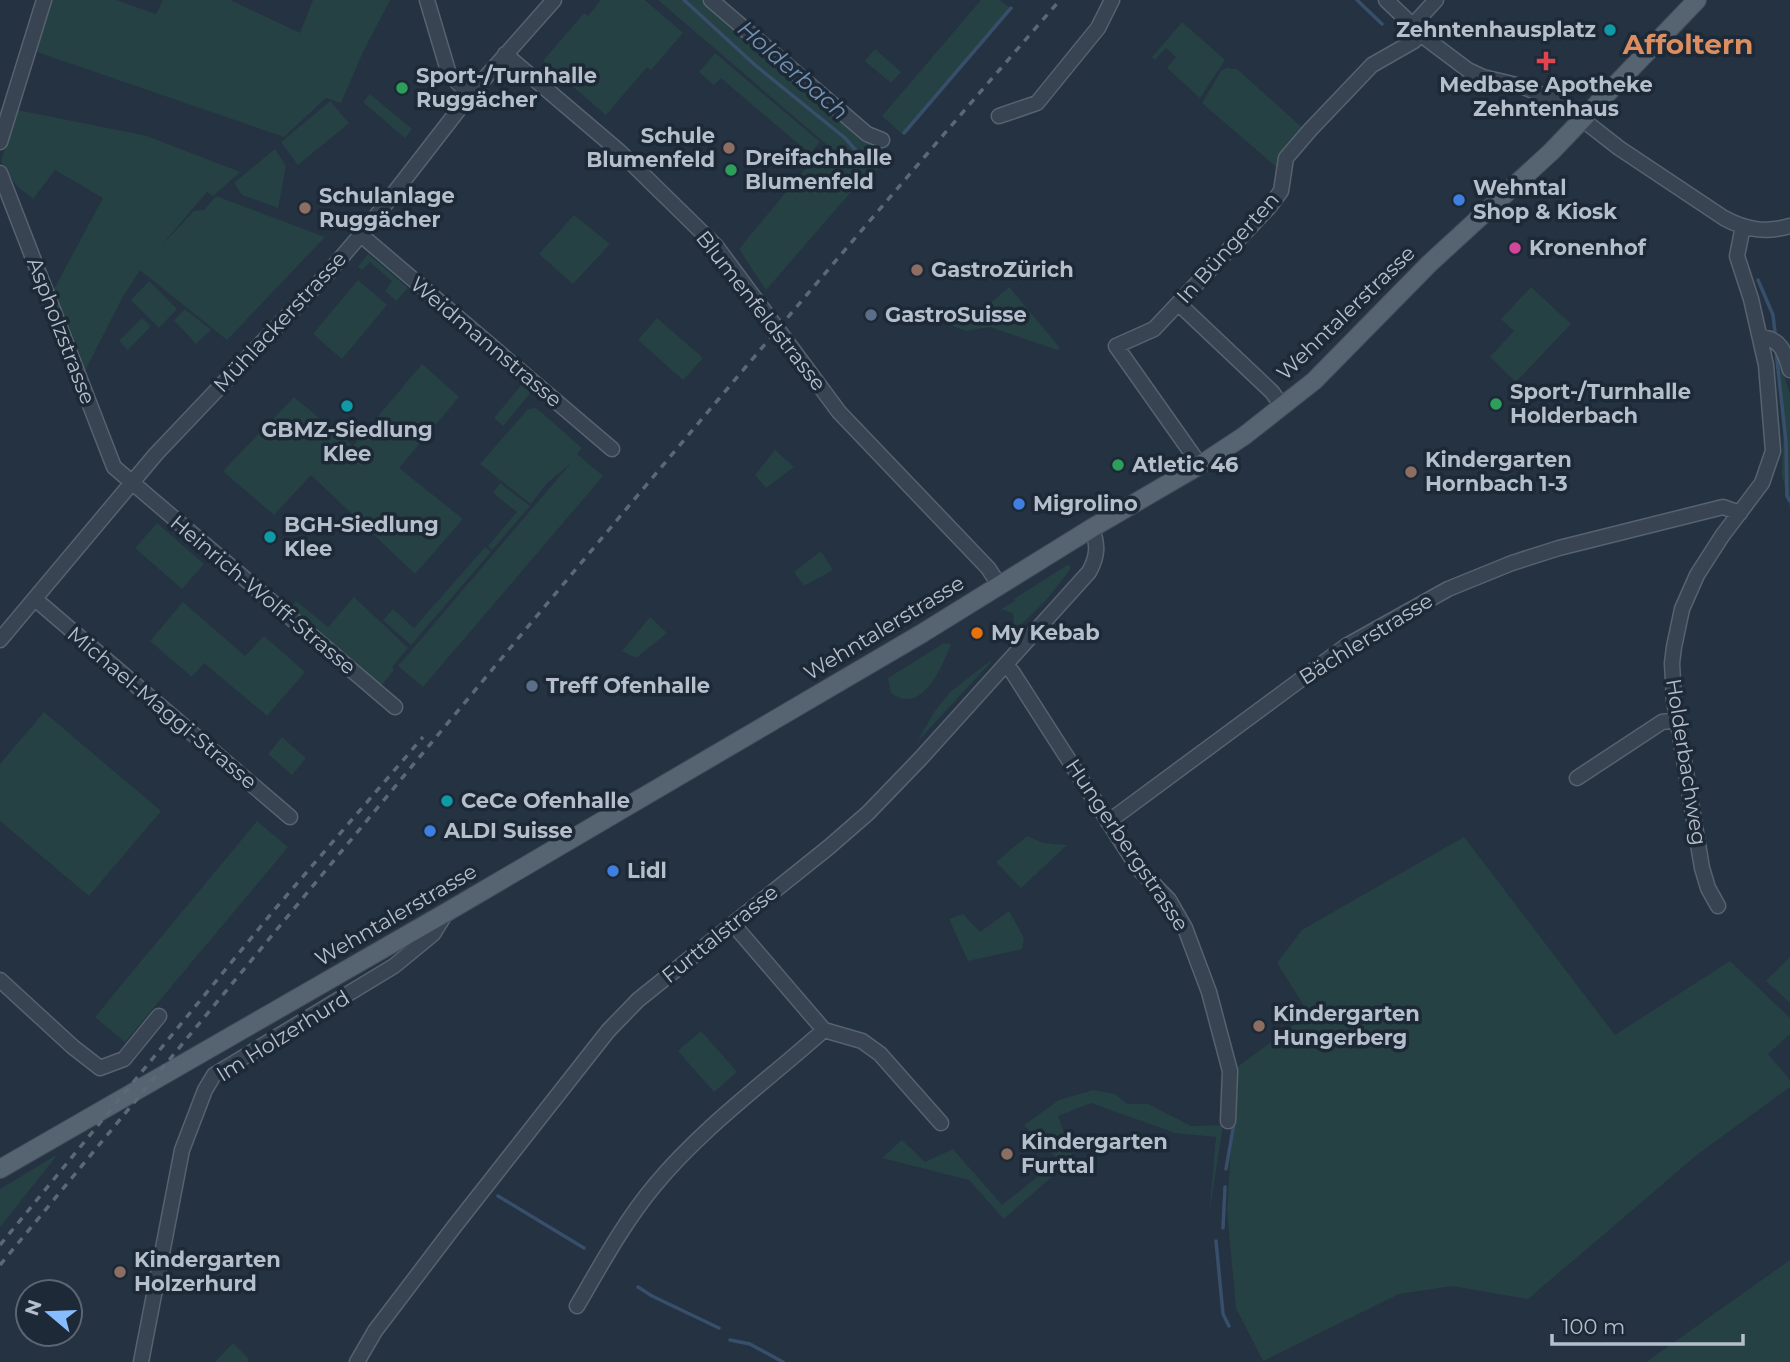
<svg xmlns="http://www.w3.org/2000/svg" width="1790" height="1362" viewBox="0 0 1790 1362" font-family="Montserrat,sans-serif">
<rect width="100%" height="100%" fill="#243242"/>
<path fill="#264143" d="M 51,0 L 116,0 L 156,14 L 163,0 L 230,0 L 300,33 L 313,0 L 390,0 L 362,54 L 341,103 L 326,98 L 284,137 L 34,51 Z
M 601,0 L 645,0 L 683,33 L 651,70 L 647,67 L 606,115 L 543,61 L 584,13 L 588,16 Z
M 658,0 L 704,0 L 888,158 L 868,180 Z
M 981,0 L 1000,0 L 1010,8 L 902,134 L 882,116 Z
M 1182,22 L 1225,60 L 1200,98 L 1167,68 L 1176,57 L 1166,48 L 1155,60 L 1152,57 Z
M 875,49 L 901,72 L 891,83 L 865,61 Z
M 715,53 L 820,142 L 810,154 L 721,78 L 714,85 L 699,72 Z
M 1227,68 L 1237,69 L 1305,130 L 1281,171 L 1202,103 L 1221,71 Z
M 370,94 L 412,129 L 405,138 L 363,102 Z
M 330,101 L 349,123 L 298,165 L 281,142 Z
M 17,110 L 147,136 L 240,172 L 213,196 L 207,192 L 160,247 L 194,211 L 204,210 L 216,196 L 325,237 L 227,340 L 140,270 L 122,298 L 84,373 L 53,291 L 103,198 L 55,170 L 33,199 L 16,185 L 1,161 Z
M 825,145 L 863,178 L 766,290 L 739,249 Z
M 275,149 L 286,166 L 278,208 L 242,195 L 234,183 Z
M 574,215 L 610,244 L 573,284 L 539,254 Z
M 368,254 L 408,288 L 396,301 L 385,291 L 392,281 L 370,262 L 362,270 L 358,267 Z
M 358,280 L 387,305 L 342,359 L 313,334 Z
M 149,281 L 177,309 L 159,328 L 131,300 Z
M 1009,287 L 1060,348 L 1057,350 L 990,327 L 966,331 L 940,321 L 947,315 L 943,309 L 947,306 L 979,313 Z
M 1531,287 L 1571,324 L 1516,382 L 1490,357 L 1514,331 L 1501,319 Z
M 185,309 L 211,330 L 196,344 L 174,320 Z
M 142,318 L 151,326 L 128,350 L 119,341 Z
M 657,318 L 703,358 L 683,380 L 638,340 Z
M 1778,354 L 1790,395 L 1790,509 L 1782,475 L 1783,422 L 1775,355 Z
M 422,364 L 459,397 L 399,468 L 463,519 L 415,574 L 311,475 L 274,515 L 223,471 L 294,397 L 353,446 Z
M 523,383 L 532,391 L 503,426 L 494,418 Z
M 536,408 L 582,448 L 577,454 L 603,476 L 423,687 L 398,666 L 571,463 L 547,483 L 531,504 L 480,464 L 528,409 Z
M 775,450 L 794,467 L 766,488 L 755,475 Z
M 500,483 L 530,506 L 492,550 L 488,546 L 517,512 L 493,493 Z
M 157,523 L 204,564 L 182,589 L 135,548 Z
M 485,547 L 491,552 L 411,645 L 383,620 L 393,609 L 414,628 Z
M 821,551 L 833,570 L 804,586 L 794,572 Z
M 1067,565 L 1070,566 L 1070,570 L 1047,599 L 1015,631 L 1013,613 L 1001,609 L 1015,601 L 1014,599 Z
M 354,597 L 408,648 L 392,667 L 394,670 L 380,687 L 290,609 L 296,601 L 328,627 Z
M 183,602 L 245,656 L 264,636 L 305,672 L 267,716 L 204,663 L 192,677 L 150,641 Z
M 650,617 L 667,633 L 636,658 L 622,651 Z
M 944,643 L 951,644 C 942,667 922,716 891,693 L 888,678 Z
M 990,661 L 991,662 L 917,742 L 935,711 L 950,692 Z
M 44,712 L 161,811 L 89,896 L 0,821 L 0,764 Z
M 282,737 L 306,758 L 292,775 L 268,754 Z
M 257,821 L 288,847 L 125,1042 L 95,1017 Z
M 1027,836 L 1044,843 L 1067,845 L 1021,888 L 996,862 Z
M 1464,837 L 1615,1035 L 1730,961 L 1790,1018 L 1790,1034 L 1768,1054 L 1790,1080 L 1790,1087 L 1698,1154 L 1528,1299 L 1452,1286 L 1399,1294 L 1263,1361 L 1236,1308 L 1227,1210 L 1236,1068 L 1309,1014 L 1277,963 L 1302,930 Z
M 1009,911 L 1024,938 L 1022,949 L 968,961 L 949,919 L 963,914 L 980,932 Z
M 1790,957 L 1790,1001 L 1789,1002 L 1766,981 Z
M 701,1031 L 737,1072 L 714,1092 L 678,1051 Z
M 1093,1090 L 1115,1094 L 1127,1104 L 1148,1104 L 1191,1126 L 1223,1125 L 1209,1215 L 1216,1137 L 1175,1133 L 1091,1103 L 1058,1116 L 1073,1158 L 1004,1219 L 969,1180 L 882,1158 L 902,1140 L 925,1162 L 953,1149 L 1002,1205 L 1059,1160 L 1024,1125 L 1059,1100 Z
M 58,1154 L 0,1227 L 0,1189 Z
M 1790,1260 L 1790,1362 L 1646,1362 Z
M 233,1343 L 249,1359 L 247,1362 L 215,1362 Z"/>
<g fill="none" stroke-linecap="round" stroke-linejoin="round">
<path stroke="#374f6a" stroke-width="3.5" d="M 684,0 L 755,65 L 845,138 L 867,163 L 871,165 L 878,162
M 1357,0 L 1382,24
M 904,133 L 1011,8
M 1758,280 L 1773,315 L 1775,333
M 1776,351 L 1786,442 L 1787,496 L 1790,501
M 1226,1169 L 1234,1123
M 498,1196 L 584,1248
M 1223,1228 L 1225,1187
M 1216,1241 L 1223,1314 L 1229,1326
M 638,1287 L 652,1296 L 719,1328
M 730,1340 L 750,1344 L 783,1362"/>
<g stroke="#56626f" stroke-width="17">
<path id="minor" d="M 427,0 L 449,74 L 470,95
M 711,0 L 867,134 L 882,140
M 1386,0 L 1428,40 L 1468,70 L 1483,77 L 1521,86 L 1560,102 L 1619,148 L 1724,218 C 1746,230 1766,233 1790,226
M 1413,25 L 1436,0
M 505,54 L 620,152 L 716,246 L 839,412 L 988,568 L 1000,586
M 999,116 L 1037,103 L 1098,28 L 1112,0
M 0,142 L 44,0
M 0,173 L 114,467 L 395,707
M 361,235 L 612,449
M 1179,304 L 1272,392 L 1282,406
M 1760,337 C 1781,338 1785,353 1790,370
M 1200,465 L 1116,346 L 1154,329 L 1270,206 L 1281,191 L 1286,158 L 1310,130 L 1372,65 L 1414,41 L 1421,32
M 35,599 L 290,817
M 0,640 L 156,454 L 328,273 L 370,224 L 470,95 L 554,0
M 1006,665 L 1013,673 L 1138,868 L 1169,900 L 1185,928 L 1209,992 L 1230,1071 L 1228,1121
M 1577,778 L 1662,722 L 1677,720
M 1108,822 L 1346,646 L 1448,589 L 1512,563 L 1559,548 L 1723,507 L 1740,513
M 1718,906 L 1708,888 L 1702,868 L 1674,700 L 1672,663 L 1674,647 L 1682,609 L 1697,575 L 1722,536 L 1762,483 L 1773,451 L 1766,365 L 1751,299 L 1737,256 L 1743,226
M 733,924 L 824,1030 L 862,1041 L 880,1054 L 941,1123
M 0,980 L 73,1047 L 100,1068 L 124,1059 L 159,1016
M 577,1306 C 601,1265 624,1222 655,1185 C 704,1126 767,1081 824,1030
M 141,1362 L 182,1150 L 205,1090 L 214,1075 L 394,966 L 433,934 L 446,913
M 357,1362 L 375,1331 L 454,1227 L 608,1031 L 638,1000 L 829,847 L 868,813 L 921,758 L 1089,572 C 1098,556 1098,545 1092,528"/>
</g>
<g stroke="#424d5a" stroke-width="20">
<path id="major" d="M 0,1169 L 447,912 L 921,634 L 1092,528 L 1200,465 L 1244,436 L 1314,381 L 1430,263 L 1551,152 L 1697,0"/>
</g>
<use href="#minor" stroke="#384451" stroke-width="14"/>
<use href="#major" stroke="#566371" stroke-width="18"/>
<path stroke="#5a6878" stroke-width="3.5" stroke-dasharray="7 7" stroke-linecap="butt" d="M 0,1245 L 275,909 L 423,737
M 0,1265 C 350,841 699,415 1060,0"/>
</g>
<g fill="#0f9aa8" stroke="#1d2936" stroke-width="2.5">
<circle cx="1610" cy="30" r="7"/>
<circle cx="347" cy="406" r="7"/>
<circle cx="270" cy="537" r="7"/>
<circle cx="447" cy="801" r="7"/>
</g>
<path fill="#e0444e" stroke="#1d2936" stroke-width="2.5" d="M1542.5 50.5h7v7h7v7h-7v7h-7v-7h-7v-7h7z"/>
<g fill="#2e9e5b" stroke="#1d2936" stroke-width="2.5">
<circle cx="402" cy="88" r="7"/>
<circle cx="731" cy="170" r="7"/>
<circle cx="1496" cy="404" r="7"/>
<circle cx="1118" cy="465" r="7"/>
</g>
<g fill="#8d6e63" stroke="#1d2936" stroke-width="2.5">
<circle cx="729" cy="148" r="7"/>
<circle cx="305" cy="208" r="7"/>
<circle cx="917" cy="270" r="7"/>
<circle cx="1411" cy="472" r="7"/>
<circle cx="1259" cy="1026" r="7"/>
<circle cx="1007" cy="1154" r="7"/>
<circle cx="120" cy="1272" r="7"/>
</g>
<g fill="#3f7fe0" stroke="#1d2936" stroke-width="2.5">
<circle cx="1459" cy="200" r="7"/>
<circle cx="1019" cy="504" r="7"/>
<circle cx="430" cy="831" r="7"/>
<circle cx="613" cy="871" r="7"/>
</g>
<circle fill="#d1479c" stroke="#1d2936" stroke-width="2.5" cx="1515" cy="248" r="7"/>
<g fill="#5c6f8a" stroke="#1d2936" stroke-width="2.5">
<circle cx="871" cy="315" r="7"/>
<circle cx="532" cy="686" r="7"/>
</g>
<circle fill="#e8710a" stroke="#1d2936" stroke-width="2.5" cx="977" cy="633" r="7"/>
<g text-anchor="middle" stroke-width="7" stroke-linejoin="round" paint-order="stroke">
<g font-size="21" font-weight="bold" fill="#b5bfcc" stroke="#1d2936" text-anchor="start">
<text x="1596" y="37" text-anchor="end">Zehntenhausplatz</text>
<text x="416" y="83">Sport-/Turnhalle<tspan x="416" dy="24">Ruggächer</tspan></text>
<text x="1546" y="92" text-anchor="middle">Medbase Apotheke<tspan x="1546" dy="24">Zehntenhaus</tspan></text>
<text x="715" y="143" text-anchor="end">Schule<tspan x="715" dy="24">Blumenfeld</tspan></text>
<text x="745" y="165">Dreifachhalle<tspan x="745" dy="24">Blumenfeld</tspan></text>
<text x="1473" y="195">Wehntal<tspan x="1473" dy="24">Shop &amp; Kiosk</tspan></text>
<text x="319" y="203">Schulanlage<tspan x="319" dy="24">Ruggächer</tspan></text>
<text x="1529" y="255">Kronenhof</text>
<text x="931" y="277">GastroZürich</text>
<text x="885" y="322">GastroSuisse</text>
<text x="1510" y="399">Sport-/Turnhalle<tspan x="1510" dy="24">Holderbach</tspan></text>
<text x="347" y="437" text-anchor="middle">GBMZ-Siedlung<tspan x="347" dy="24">Klee</tspan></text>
<text x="1425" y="467">Kindergarten<tspan x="1425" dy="24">Hornbach 1-3</tspan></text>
<text x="1132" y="472">Atletic 46</text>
<text x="1033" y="511">Migrolino</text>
<text x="284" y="532">BGH-Siedlung<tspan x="284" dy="24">Klee</tspan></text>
<text x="991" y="640">My Kebab</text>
<text x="546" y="693">Treff Ofenhalle</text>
<text x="461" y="808">CeCe Ofenhalle</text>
<text x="444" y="838">ALDI Suisse</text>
<text x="627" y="878">Lidl</text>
<text x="1273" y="1021">Kindergarten<tspan x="1273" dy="24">Hungerberg</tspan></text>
<text x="1021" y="1149">Kindergarten<tspan x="1021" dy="24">Furttal</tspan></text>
<text x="134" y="1267">Kindergarten<tspan x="134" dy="24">Holzerhurd</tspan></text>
</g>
<g font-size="21" fill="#b5bfcc" stroke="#1d2936">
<text transform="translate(1228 248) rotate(-48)" y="7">In Büngerten</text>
<text transform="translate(761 311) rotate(52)" y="7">Blumenfeldstrasse</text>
<text transform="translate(1346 313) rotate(-44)" y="7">Wehntalerstrasse</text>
<text transform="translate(280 322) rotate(-47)" y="7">Mühlackerstrasse</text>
<text transform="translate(61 331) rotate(69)" y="7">Aspholzstrasse</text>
<text transform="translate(486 342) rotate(40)" y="7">Weidmannstrasse</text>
<text transform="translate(263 595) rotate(40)" y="7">Heinrich-Wolff-Strasse</text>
<text transform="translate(884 628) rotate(-31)" y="7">Wehntalerstrasse</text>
<text transform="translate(1366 639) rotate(-32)" y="7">Bächlerstrasse</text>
<text transform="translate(162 708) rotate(40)" y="7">Michael-Maggi-Strasse</text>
<text transform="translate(1686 762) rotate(81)" y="7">Holderbachweg</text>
<text transform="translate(1127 845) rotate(56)" y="7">Hungerbergstrasse</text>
<text transform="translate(396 915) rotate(-30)" y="7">Wehntalerstrasse</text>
<text transform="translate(720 934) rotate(-39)" y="7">Furttalstrasse</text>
<text transform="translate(283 1036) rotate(-32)" y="7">Im Holzerhurd</text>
</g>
<g font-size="23" font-style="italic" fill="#7391b1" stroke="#1d2936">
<text transform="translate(793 70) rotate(41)" y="8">Holderbach</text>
</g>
<g font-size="28" font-weight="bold" fill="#dc8e60" stroke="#1d2936">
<text x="1688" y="54">Affoltern</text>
</g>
</g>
<g transform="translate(49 1313) rotate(289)"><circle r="33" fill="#1d2936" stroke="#5a6572" stroke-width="2"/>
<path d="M0-5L12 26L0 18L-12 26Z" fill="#87bcfe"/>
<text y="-10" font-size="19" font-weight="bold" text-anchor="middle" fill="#b5bfcc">N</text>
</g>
<path d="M1552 1334v10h191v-10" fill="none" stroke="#b5bfcc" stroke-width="3.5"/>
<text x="1562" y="1334" font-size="21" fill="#b5bfcc" stroke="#1d2936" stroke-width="5" paint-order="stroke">100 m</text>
</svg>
